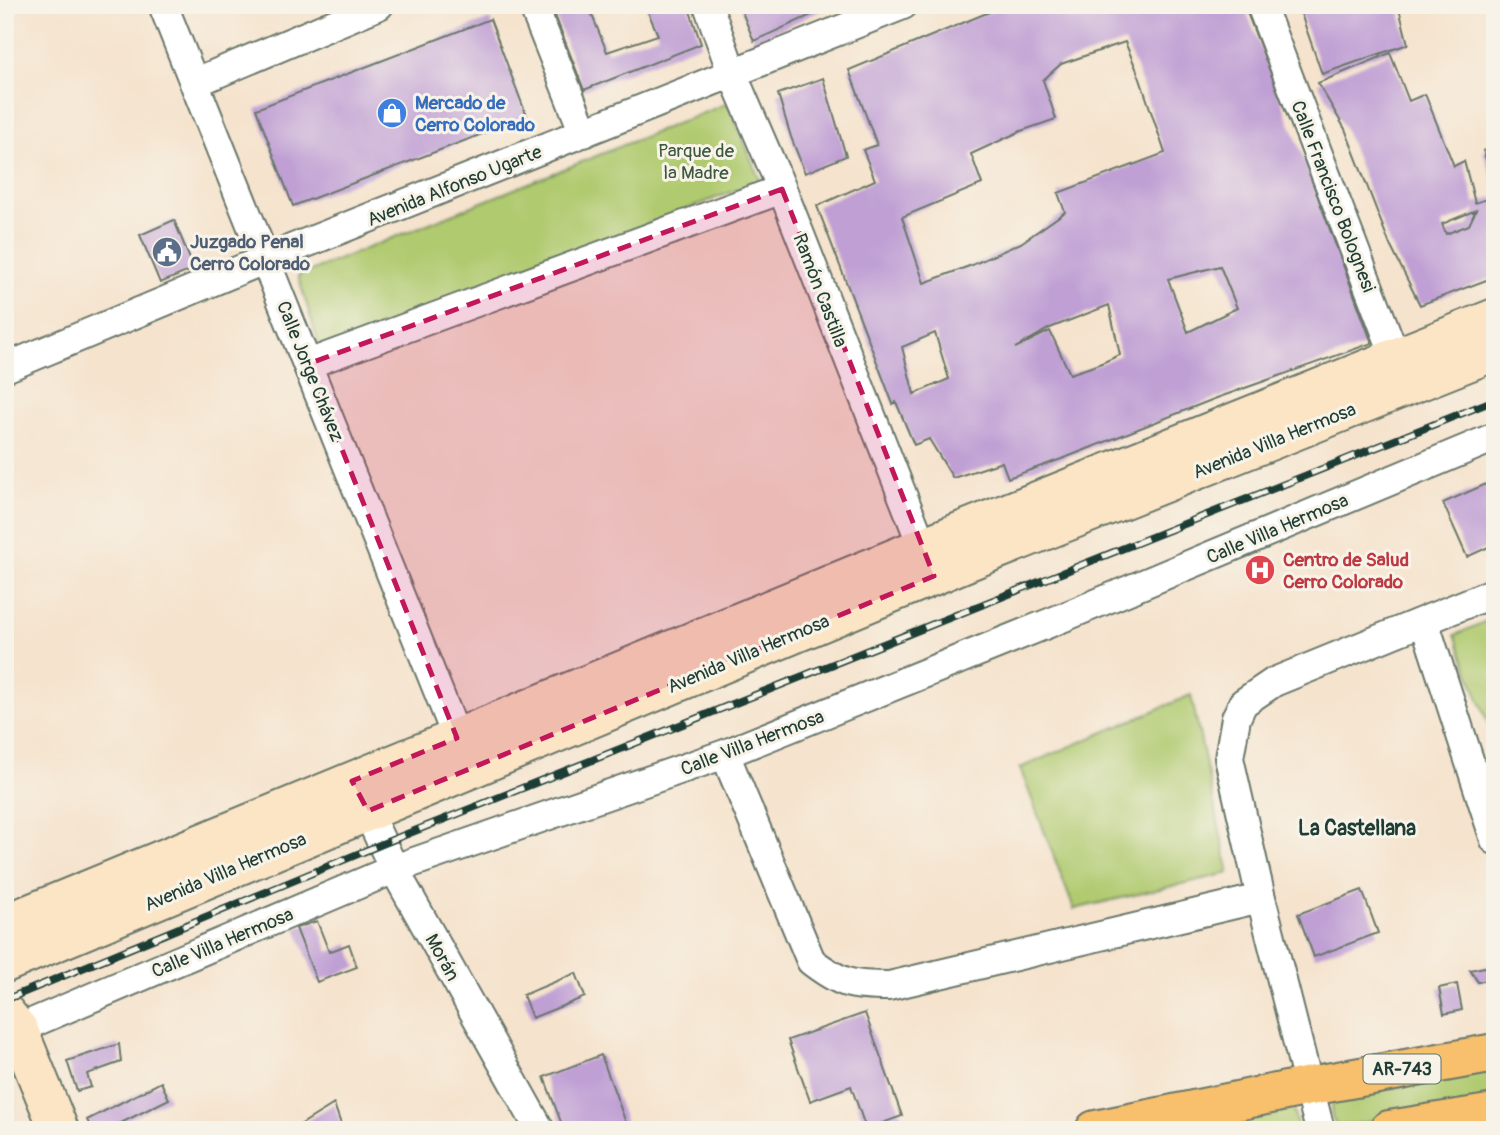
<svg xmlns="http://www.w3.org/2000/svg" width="1500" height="1135" viewBox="0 0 1500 1135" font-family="Pangolin,sans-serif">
<rect width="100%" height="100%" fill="#f7f3e8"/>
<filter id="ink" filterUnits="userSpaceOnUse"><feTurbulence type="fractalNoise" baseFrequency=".0143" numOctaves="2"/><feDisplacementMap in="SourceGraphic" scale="14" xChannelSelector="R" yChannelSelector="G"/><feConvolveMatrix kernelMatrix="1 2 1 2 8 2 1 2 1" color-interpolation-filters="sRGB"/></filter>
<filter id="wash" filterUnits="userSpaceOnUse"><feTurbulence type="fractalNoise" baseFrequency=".00686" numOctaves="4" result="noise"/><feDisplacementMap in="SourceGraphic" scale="28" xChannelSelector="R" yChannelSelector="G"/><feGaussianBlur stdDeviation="1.57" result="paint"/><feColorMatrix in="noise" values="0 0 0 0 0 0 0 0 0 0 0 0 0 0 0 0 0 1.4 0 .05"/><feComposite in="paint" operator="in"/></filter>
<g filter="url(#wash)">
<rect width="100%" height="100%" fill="#f5e3cd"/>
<path fill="#b0ca6f" stroke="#688452" stroke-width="2" d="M 728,103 L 760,181 L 321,351 L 298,276 Z
M 1495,617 L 1495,742 L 1455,635 Z
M 1191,695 L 1229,873 L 1074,909 L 1020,768 Z
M 1495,1068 L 1495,1100 L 1347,1125 L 1339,1126 C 1329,1121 1330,1107 1335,1099 Z
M 1292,1104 L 1298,1130 L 1189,1130 Z"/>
<g id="blocks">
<path fill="#bf9fd4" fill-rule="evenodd" d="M 551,5 L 588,5 L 607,52 L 658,35 L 645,5 L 688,5 L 701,44 L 584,90 Z
M 739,5 L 833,5 L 754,41 Z
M 1006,5 L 1244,5 L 1296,138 L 1372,343 L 1214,399 L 1067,457 L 1008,478 L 1002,462 L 953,478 L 929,439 L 914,445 L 896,402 L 893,404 L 817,206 L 875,180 L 863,150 L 877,145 L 849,70 ZM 1125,42 L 1138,73 L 1165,153 L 1058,193 L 1065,212 L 1021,243 L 972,265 L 924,283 L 902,217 L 982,184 L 971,154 L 1021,131 L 1056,119 L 1043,80 L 1061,64 ZM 1220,266 L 1237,308 L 1188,332 L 1168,279 ZM 1109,305 L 1120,355 L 1097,365 L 1070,374 L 1050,331 L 1015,348 L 1050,328 ZM 935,333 L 949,379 L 914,394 L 902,347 Z
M 1305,5 L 1398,5 L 1408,44 L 1322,74 L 1299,8 Z
M 490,19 L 527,117 L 293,206 L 256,109 Z
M 1390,53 L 1409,101 L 1425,94 L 1454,166 L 1464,161 L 1475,203 L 1493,197 L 1495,202 L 1495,293 L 1489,279 L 1420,305 L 1390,245 L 1345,129 L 1318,83 ZM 1476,210 L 1469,225 L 1446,234 L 1442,224 Z
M 823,78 L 846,156 L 805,173 L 791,137 L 778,94 Z
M 1495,147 L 1495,182 L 1494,182 L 1483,151 Z
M 174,220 L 194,269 L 160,283 L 140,235 Z
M 1486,484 L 1495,505 L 1495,544 L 1467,557 L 1443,503 Z
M 1362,890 L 1378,933 L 1314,957 L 1298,914 Z
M 317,921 L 329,952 L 349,944 L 357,967 L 317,982 L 296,928 Z
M 1495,965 L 1495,978 L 1478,982 L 1470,970 Z
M 576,973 L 585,997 L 532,1018 L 523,995 Z
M 1457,984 L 1462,1010 L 1444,1014 L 1439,988 Z
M 865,1013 L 902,1116 L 866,1129 L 851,1086 L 810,1101 L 788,1040 Z
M 119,1044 L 121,1062 L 87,1074 L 91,1087 L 77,1091 L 67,1061 Z
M 601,1055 L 626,1123 L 607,1130 L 564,1130 L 544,1077 Z
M 161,1082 L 169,1099 L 107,1130 L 92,1130 L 87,1120 Z
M 334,1104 L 343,1130 L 292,1130 Z"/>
</g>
</g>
<g filter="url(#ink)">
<use href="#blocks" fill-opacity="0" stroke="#6a776a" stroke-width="2"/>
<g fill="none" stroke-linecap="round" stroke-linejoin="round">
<g stroke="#6a776a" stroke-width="32">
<path id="street" d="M 163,5 L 457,738
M 533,5 L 584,133
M 708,5 L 732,73 L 782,189 L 929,563
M 1261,5 L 1402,374
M 194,83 L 379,5
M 308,364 L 782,189
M 5,368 L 266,259 L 903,5
M 1424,621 L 1495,840
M 725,754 L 811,961 C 841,984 851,986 889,986 L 1261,898
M 360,796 L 394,869 L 540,1130
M 18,1029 L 394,869 L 725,754 L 1069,615 L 1495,437
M 1320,1130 L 1261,898 L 1229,758 L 1236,718 L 1243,703 L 1274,682 L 1495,592"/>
</g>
<g stroke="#6a776a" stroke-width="42">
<path id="secondary" d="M 5,924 L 922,547 L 1495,318
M 5,963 L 966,562 L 1495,351
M 5,1013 L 18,1029 L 59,1130"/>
</g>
<g stroke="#6a776a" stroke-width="42">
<path id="primary" d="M 1095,1130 L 1310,1086 L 1495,1053
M 1389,1130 L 1495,1113"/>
</g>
<use href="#street" stroke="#fff" stroke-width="28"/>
<use href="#secondary" stroke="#fce5c4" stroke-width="38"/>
<use href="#primary" stroke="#f8bf6c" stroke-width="38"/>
<g stroke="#1f3d34" stroke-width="8">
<path id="rail" d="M 5,1000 L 382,844 L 1495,400"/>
</g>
<use href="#rail" stroke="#f7f3e8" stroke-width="5" stroke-dasharray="16" stroke-linecap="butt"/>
</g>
</g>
<path fill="#c2185b" fill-opacity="0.2" stroke="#c2185b" stroke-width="5" stroke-dasharray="14 9" stroke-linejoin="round" d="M 782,189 L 934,576 L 368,811 L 352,781 L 457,738 L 308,364 Z"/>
<defs>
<g id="shop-disc" transform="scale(1.575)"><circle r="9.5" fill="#3f7fe0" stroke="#f7f3e8"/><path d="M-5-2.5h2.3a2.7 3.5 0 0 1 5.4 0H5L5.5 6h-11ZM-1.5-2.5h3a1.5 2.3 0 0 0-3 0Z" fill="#fff"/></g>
<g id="civic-disc" transform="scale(1.575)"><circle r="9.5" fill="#5c6f8a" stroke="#f7f3e8"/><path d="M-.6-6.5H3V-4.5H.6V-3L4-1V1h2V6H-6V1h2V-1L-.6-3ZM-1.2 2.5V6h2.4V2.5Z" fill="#fff"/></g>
<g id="hospital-disc" transform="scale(1.575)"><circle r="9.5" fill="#e0444e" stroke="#f7f3e8"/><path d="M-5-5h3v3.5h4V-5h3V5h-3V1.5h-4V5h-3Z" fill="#fff"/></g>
</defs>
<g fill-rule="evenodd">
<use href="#shop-disc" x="392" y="113"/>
<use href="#civic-disc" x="167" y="252"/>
<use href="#hospital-disc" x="1260" y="570"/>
</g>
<g text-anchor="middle" stroke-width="6" stroke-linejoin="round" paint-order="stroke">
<rect fill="#f7f3e8" stroke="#60746a" stroke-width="2" x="1363.5" y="1054.5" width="77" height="29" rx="5"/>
<g font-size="18" font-weight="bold" fill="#1f3d34">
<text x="1402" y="1075">AR-743</text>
</g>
<g font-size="19" font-weight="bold" fill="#366cbe" stroke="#f7f3e8" text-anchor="start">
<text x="415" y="109">Mercado de<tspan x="415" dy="22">Cerro Colorado</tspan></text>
</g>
<g font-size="19" fill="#3c5940" stroke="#f7f3e8">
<text x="696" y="157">Parque de<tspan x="696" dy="22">la Madre</tspan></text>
</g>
<g font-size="19" fill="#1f3d34" stroke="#f7f3e8">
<text transform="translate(454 185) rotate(-22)" y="7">Avenida Alfonso Ugarte</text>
<text transform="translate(1334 196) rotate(69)" y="7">Calle Francisco Bolognesi</text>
<text transform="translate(821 290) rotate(69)" y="7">Ramón Castilla</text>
<text transform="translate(311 371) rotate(68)" y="7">Calle Jorge Chávez</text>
<text transform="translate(1274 440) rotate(-22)" y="7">Avenida Villa Hermosa</text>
<text transform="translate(1277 528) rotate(-23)" y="7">Calle Villa Hermosa</text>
<text transform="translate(748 653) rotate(-23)" y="7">Avenida Villa Hermosa</text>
<text transform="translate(752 742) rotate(-21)" y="7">Calle Villa Hermosa</text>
<text transform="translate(225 871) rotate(-23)" y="7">Avenida Villa Hermosa</text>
<text transform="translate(222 942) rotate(-23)" y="7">Calle Villa Hermosa</text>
<text transform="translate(443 957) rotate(61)" y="7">Morán</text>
</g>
<g font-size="19" font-weight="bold" fill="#4e5e75" stroke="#f7f3e8" text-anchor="start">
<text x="190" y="248">Juzgado Penal<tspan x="190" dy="22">Cerro Colorado</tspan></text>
</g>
<g font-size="19" font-weight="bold" fill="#be3a42" stroke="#f7f3e8" text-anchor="start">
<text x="1283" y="566">Centro de Salud<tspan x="1283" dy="22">Cerro Colorado</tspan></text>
</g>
<g font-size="21" font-weight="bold" fill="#1f3d34" stroke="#f7f3e8">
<text x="1357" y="835">La Castellana</text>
</g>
</g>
<rect width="1500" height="1135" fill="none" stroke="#f7f3e8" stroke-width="28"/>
</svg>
